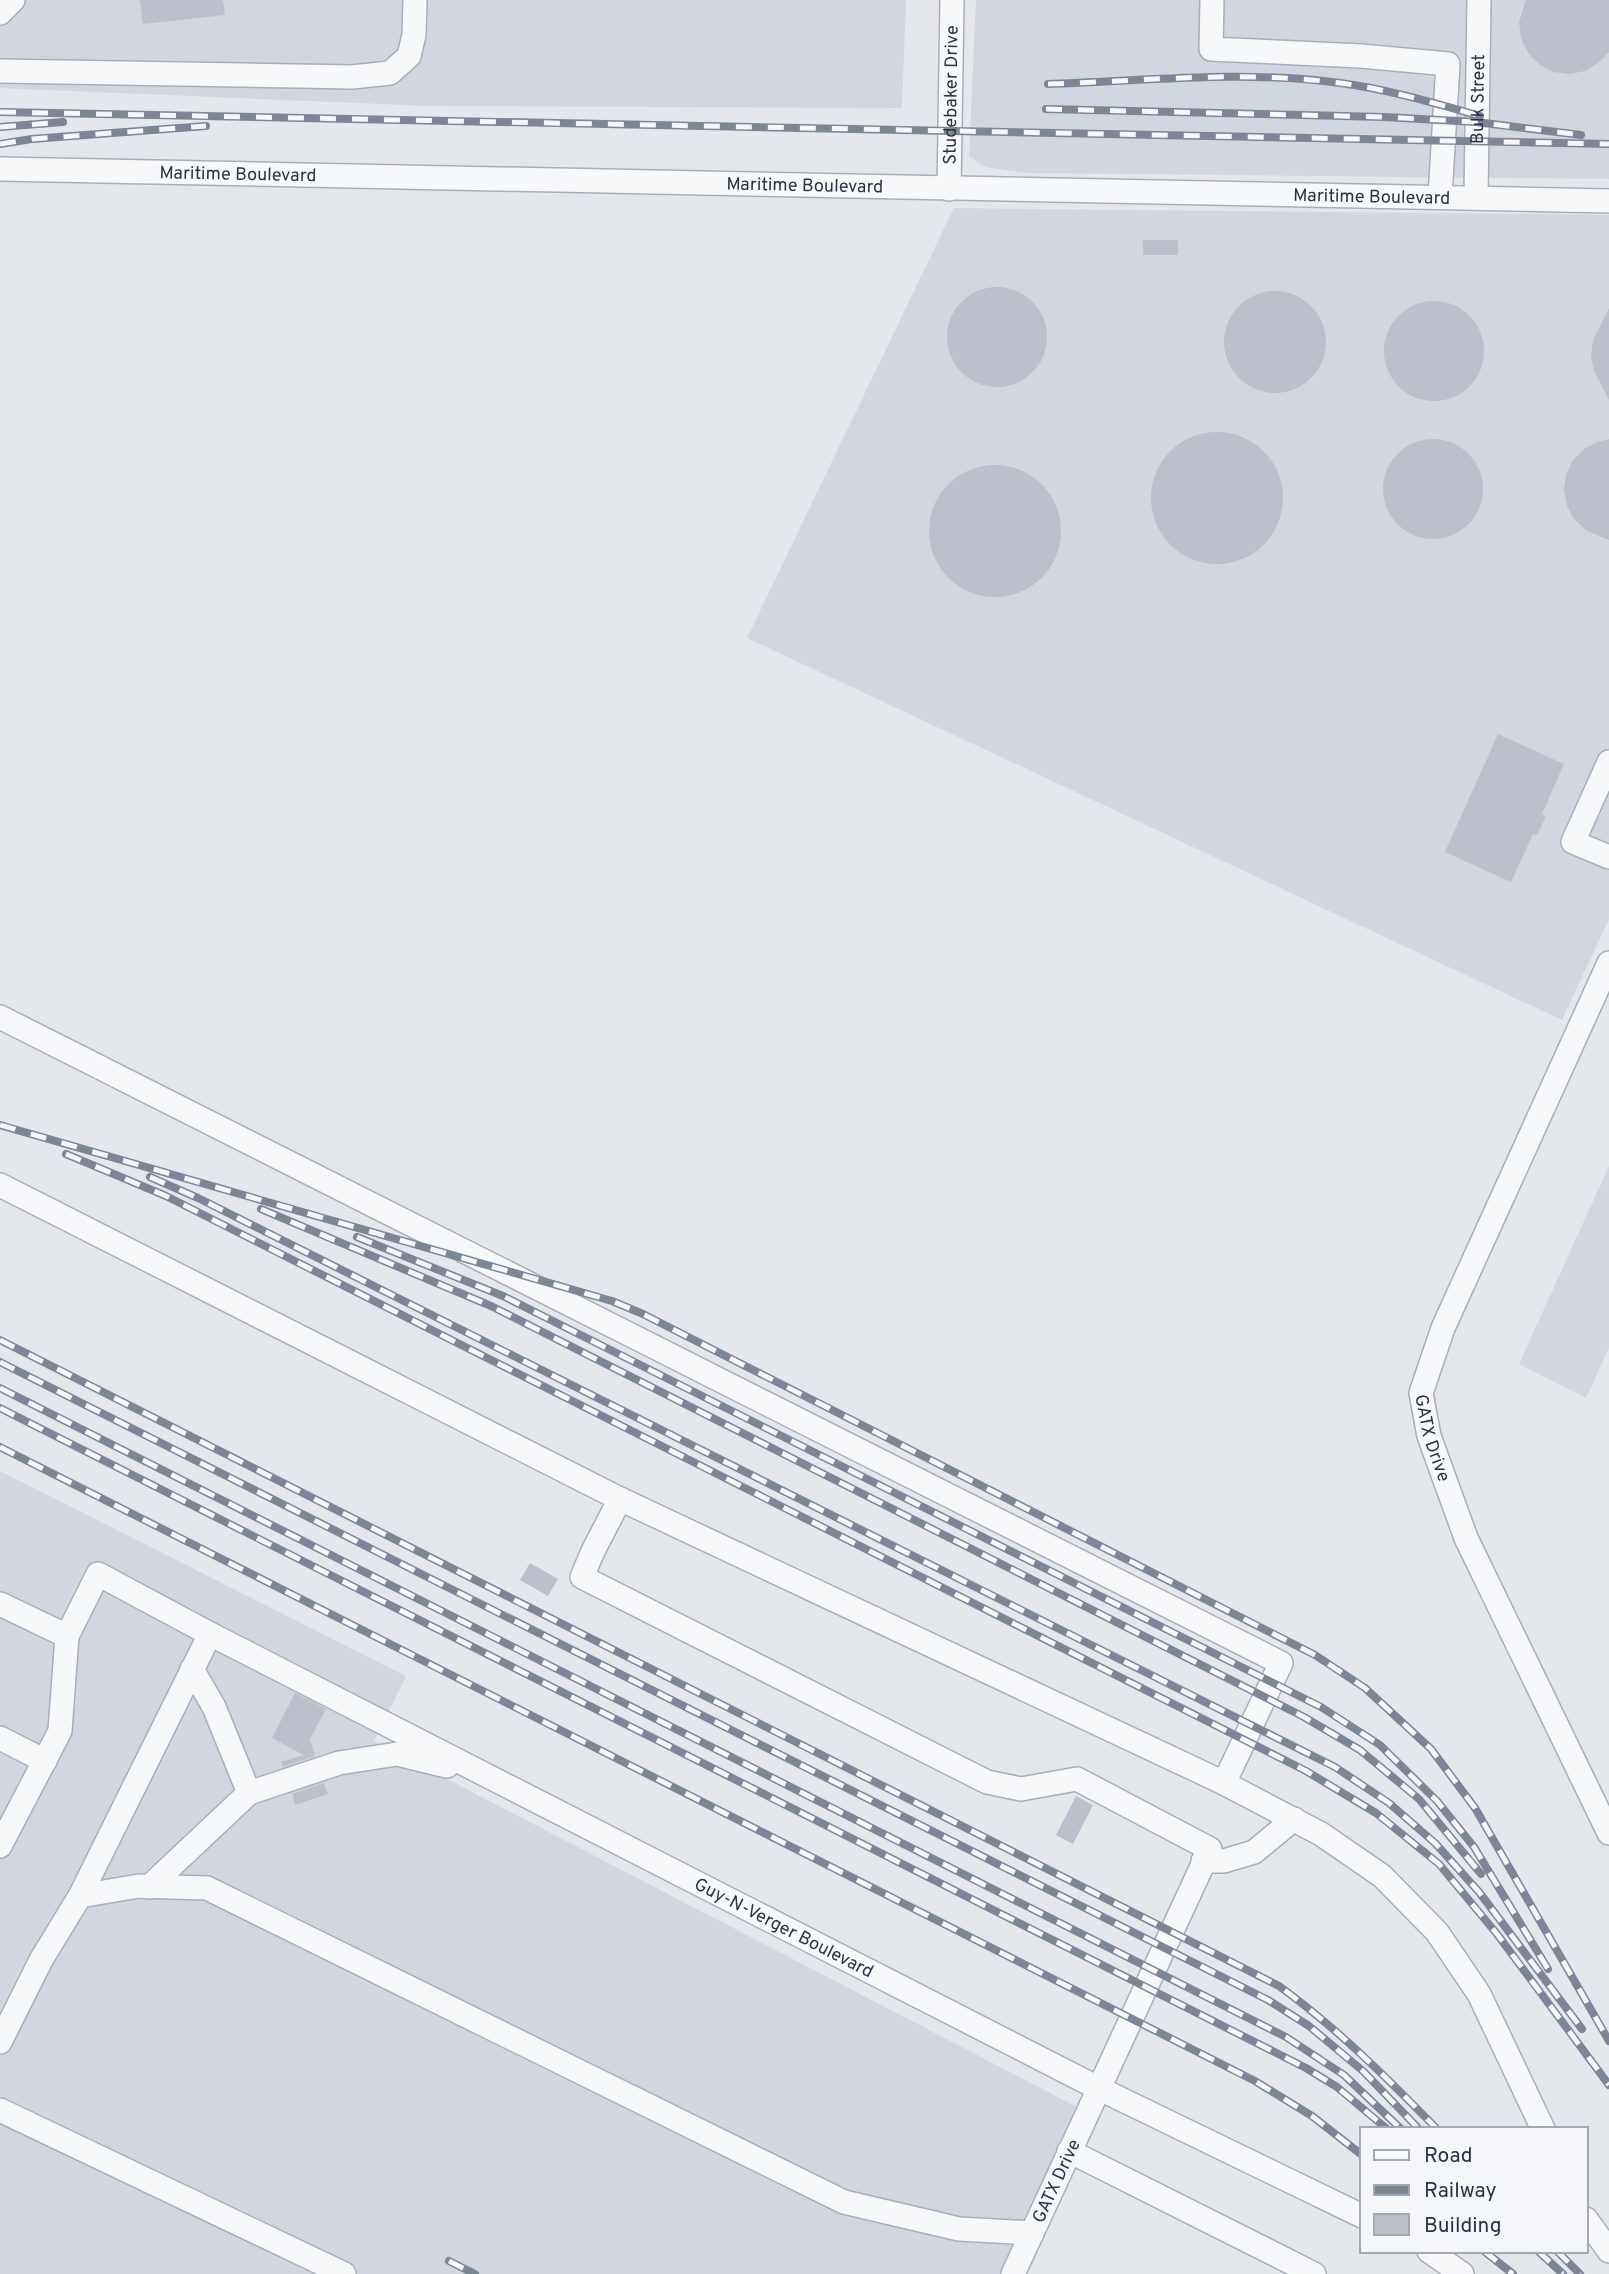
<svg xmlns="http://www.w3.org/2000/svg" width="1609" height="2274" viewBox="0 0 1609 2274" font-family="Overpass,sans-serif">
<rect width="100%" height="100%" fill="#e4e7ec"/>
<path fill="#d2d6de" d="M 0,0 L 906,0 L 902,108 L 429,106 L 0,88 Z
M 976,0 L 1609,0 L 1609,179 L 1027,173 L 986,167 L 969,157 Z
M 954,208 L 1609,215 L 1609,919 L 1562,1020 L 747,638 Z
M 1609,1166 L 1609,1348 L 1586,1398 L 1519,1364 Z
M 0,1471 L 406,1676 L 374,1741 L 1077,2107 L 1001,2274 L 0,2274 Z"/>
<path fill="#bbc0ca" d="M 140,0 L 223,0 L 225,15 L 143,24 Z
M 1526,0 L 1609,0 L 1609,52 L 1598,63 L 1585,71 L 1569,74 L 1554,72 L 1540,65 L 1529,54 L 1521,39 L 1519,22 Z
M 1143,240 L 1178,240 L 1178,255 L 1143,255 Z
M947 337a50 50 0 1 1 100 0a50 50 0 1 1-100 0Z
M1224 342a51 51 0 1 1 102 0a51 51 0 1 1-102 0Z
M1384 351a50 50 0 1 1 100 0a50 50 0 1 1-100 0Z
M 1609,308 L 1609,400 L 1594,371 L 1591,356 L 1593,340 Z
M1151 498a66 66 0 1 1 132 0a66 66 0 1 1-132 0Z
M 1609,439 L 1609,540 L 1587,531 L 1574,519 L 1567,506 L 1564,490 L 1566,474 L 1573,460 L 1584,449 L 1598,442 Z
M1383 489a50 50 0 1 1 100 0a50 50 0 1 1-100 0Z
M929 531a66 66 0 1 1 132 0a66 66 0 1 1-132 0Z
M 1498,734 L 1564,764 L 1542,814 L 1546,816 L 1537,835 L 1533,834 L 1511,882 L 1445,852 Z
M 530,1563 L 558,1579 L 548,1596 L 520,1580 Z
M 295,1693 L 326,1709 L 310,1739 L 315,1756 L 283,1767 L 281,1762 L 304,1755 L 272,1738 Z
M 324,1783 L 328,1794 L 295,1805 L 292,1794 Z
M 1076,1796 L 1093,1805 L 1073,1844 L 1056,1835 Z"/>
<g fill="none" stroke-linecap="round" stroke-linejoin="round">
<g stroke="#a9aeb7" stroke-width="26">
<g id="minor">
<path d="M 1212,0 L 1211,49 L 1361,56 L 1448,64 L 1440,197"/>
<path d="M 0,13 L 13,0"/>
<path d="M 0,71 L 352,77 L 390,73 L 409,56 L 414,35 L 415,0"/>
<path id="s1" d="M 0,169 L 1609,201"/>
<path id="s2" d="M 949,189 L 952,0"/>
<path id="s3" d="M 1476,197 L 1479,0"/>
<path d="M 1609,762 L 1573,842 L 1609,857"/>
<path id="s4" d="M 1609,963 L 1443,1328 L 1421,1393 L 1429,1436 L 1466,1538 L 1609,1833"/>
<path d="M 0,1017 L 1281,1663 L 1224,1783"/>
<path d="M 0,1185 L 620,1499 L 1224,1783 L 1321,1834 L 1382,1876 L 1437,1932 L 1479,1994 L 1543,2129"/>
<path d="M 620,1499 L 593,1551 L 582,1577 L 987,1782 L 1021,1789 L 1077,1779 L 1210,1849 L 1013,2274"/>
<path d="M 0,1604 L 67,1636"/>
<path d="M 192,1669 L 214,1707 L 249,1793"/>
<path d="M 0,1738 L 45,1761"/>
<path id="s5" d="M 0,1846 L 60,1731 L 67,1636 L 98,1574 L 210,1634 L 1098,2088 L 1362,2216"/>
<path d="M 1203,1861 L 1224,1861 L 1254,1852 L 1294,1819"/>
<path d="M 149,1887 L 249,1793 L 339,1763 L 397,1754 L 447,1766"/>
<path d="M 80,1896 L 210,1634"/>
<path d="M 0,2042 L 41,1960 L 80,1896 L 139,1886 L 207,1888 L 844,2202 L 959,2229 L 1032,2233"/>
<path d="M 0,2110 L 344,2274"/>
<path d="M 1069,2151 L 1314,2274"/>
<path d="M 1586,2219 L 1609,2251"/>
<path d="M 1429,2251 L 1462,2274"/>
</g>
</g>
<use href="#minor" stroke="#f7f8fa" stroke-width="23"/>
<g stroke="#7d8696" stroke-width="8">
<path id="rail" d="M 1048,84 C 1145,81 1243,70 1340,83 C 1387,89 1434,103 1480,116
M 1046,109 L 1384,117 L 1476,122 L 1581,135
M 0,112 L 1609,144
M 0,127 L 63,122
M 0,144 L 32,139 L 206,126
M 0,1125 L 612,1301 L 643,1314 L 1315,1655 L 1365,1688 L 1431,1749 L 1475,1808 L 1609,2041
M 66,1154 L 166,1196 L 1306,1771 L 1376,1813 L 1439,1864 L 1497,1934 L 1609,2085
M 150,1177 L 198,1198 L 1335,1767 L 1389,1803 L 1435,1843 L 1479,1892 L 1582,2029
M 261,1209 L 491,1306 L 1304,1717 L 1360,1750 L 1419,1799 L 1481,1874
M 357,1237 L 503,1296 L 1321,1707 L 1380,1745 L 1437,1801 L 1474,1847 L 1548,1969
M 0,1340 L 1279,1986 C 1338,2029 1386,2077 1437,2129
M 0,1362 L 1268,2000 L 1309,2026 L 1363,2071 L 1419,2129
M 0,1388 L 1286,2037 L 1344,2075 L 1401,2129
M 0,1408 L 1306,2068 L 1337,2087 L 1387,2129
M 0,1447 L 1255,2081 L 1312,2116 L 1362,2155
M 1484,2251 L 1513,2274
M 1538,2251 L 1563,2274
M 1557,2251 L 1580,2274
M 449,2261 L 475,2274"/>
</g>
<use href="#rail" stroke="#f4f6f9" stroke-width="5" stroke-dasharray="16" stroke-linecap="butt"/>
</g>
<g text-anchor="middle" stroke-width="7" stroke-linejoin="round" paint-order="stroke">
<g font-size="18" fill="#2b3445" stroke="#f4f6f9">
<text dy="6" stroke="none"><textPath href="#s2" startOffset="94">Studebaker Drive</textPath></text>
<text dy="6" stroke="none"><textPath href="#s3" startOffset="98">Bulk Street</textPath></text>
<text dy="6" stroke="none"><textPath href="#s1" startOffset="238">Maritime Boulevard</textPath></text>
<text dy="6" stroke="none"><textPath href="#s1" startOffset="805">Maritime Boulevard</textPath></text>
<text dy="6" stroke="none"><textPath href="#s1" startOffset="1372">Maritime Boulevard</textPath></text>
<text dy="6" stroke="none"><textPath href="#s4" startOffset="516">GATX Drive</textPath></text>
<text dy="6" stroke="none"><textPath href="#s5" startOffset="1066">Guy-N-Verger Boulevard</textPath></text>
<text transform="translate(1056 2181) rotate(-65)" y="6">GATX Drive</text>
</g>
</g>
<rect x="1360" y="2127" width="228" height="126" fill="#f4f6f9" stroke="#a4a8b1" stroke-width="2"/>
<rect x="1374" y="2150" width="35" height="10" fill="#f7f8fa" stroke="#a4a8b1" stroke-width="2"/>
<text x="1424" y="2162" font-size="21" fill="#2b3445">Road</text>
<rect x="1374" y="2185" width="35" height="10" fill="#7d8696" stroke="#a4a8b1" stroke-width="2"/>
<text x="1424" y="2197" font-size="21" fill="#2b3445">Railway</text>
<rect x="1374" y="2214" width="35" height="21" fill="#bbc0ca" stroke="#a4a8b1" stroke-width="2"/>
<text x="1424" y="2232" font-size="21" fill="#2b3445">Building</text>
</svg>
